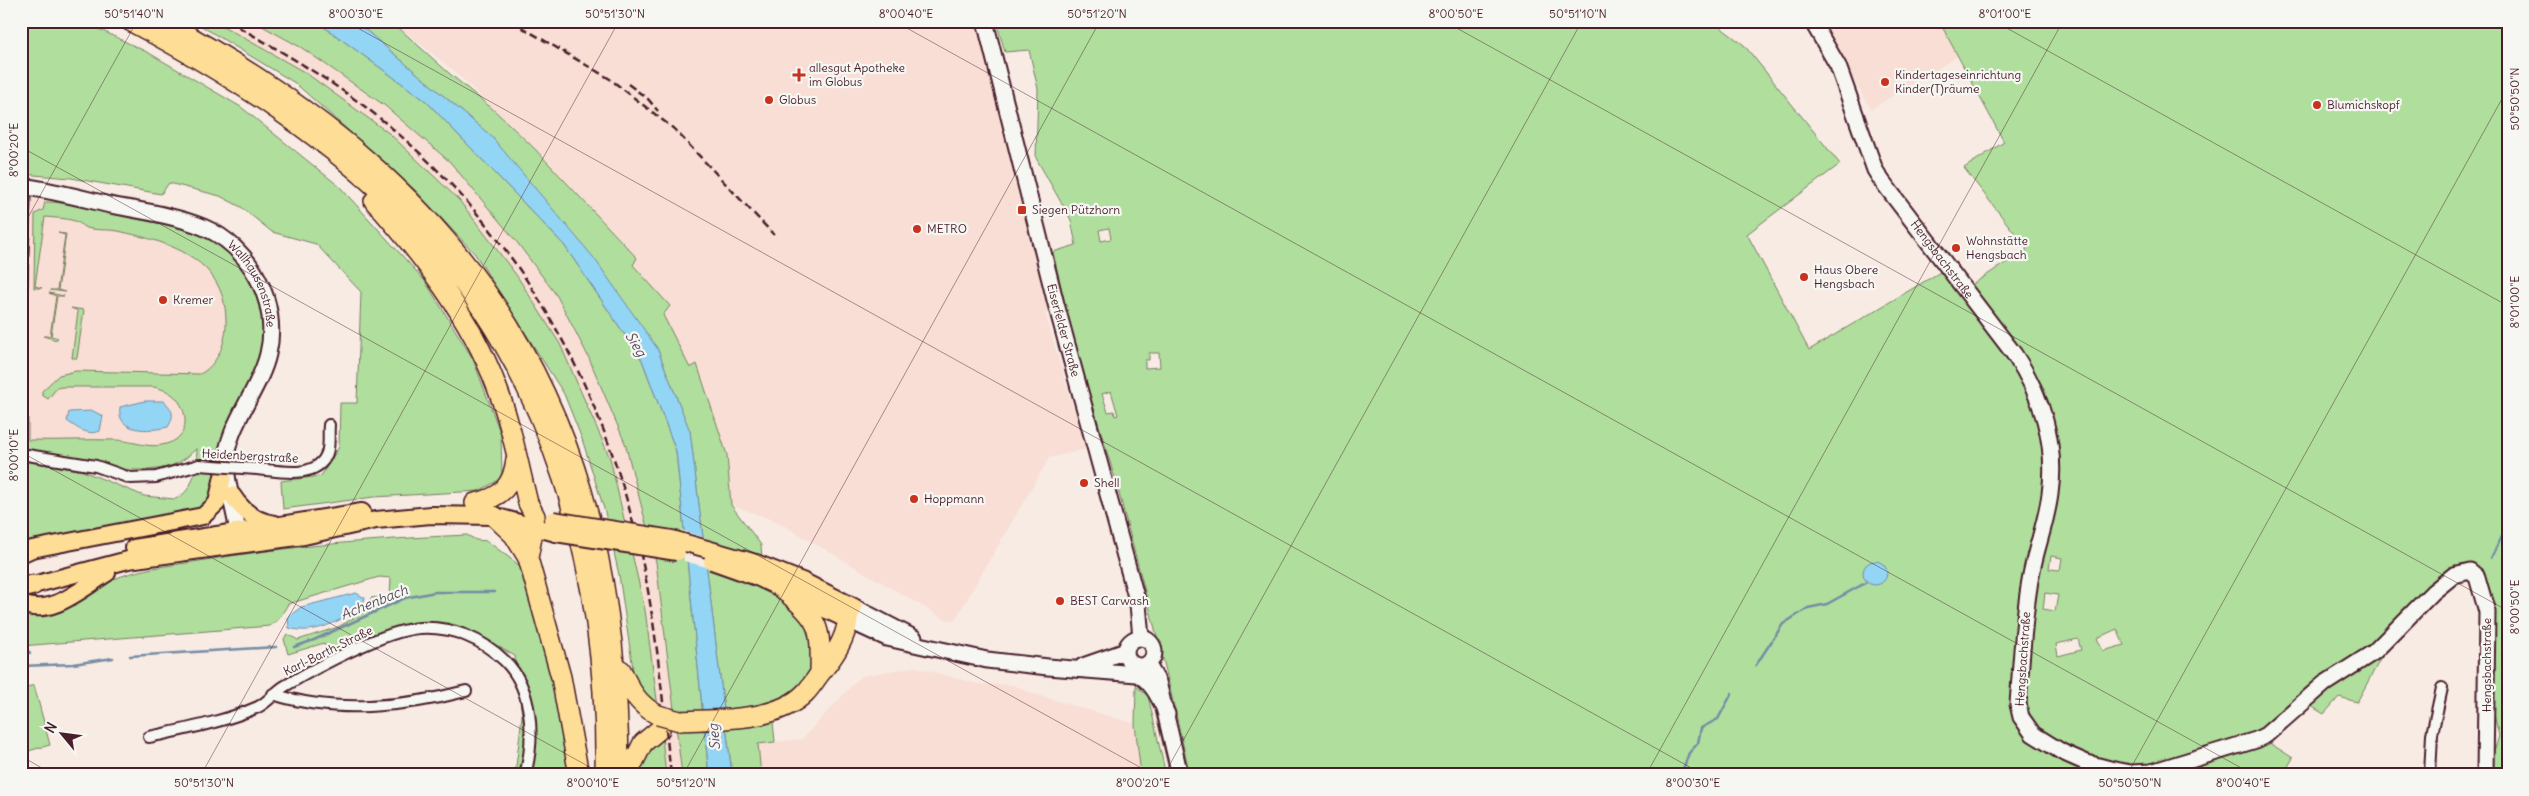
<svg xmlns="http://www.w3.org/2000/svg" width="2529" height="796" viewBox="0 0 2529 796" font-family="Delius,sans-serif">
<rect width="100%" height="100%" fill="#f7ebe4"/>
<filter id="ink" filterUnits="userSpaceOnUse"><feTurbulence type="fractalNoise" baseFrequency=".02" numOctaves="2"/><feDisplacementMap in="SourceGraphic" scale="10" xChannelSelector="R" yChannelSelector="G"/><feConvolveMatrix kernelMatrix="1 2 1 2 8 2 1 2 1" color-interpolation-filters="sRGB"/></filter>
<g filter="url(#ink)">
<path fill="#f8ded4" d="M 214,21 L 253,21 L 302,48 L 384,105 L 450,162 L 516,241 L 557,296 L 588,356 L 625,443 L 656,562 L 682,775 L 666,775 L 662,738 L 610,458 L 560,344 L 517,276 L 459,200 L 390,134 L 306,73 Z
M 391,21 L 985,21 L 1053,310 L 1045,314 L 1086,449 L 1049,458 L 954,621 L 943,618 L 776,521 L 731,505 L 727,455 L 697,364 L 690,368 L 663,315 L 670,306 L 633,265 L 637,257 L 534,147 L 453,70 Z
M 1819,21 L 1939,21 L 1958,56 L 1871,109 Z
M 21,191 L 33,199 L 72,205 L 183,229 L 204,237 L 221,247 L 235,258 L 221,447 L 21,446 Z
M 915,667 L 977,684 L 1013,685 L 1034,694 L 1135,724 L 1141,775 L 761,775 L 758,744 L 802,739 L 861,676 Z"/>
<path fill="#afde9d" stroke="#7c7e64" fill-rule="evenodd" d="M 21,21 L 82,21 L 149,53 L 241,107 L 340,187 L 425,281 L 473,359 L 501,435 L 502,478 L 479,491 L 374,497 L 283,509 L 281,481 L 321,476 L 339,447 L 340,403 L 357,403 L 361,292 L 316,244 L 272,232 L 241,207 L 220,196 L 169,183 L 161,194 L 71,178 L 21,174 Z
M 193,21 L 214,21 L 306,73 L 390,134 L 459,200 L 517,276 L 560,344 L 610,458 L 645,610 L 658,707 L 636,689 L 619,575 L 605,512 L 582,439 L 564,394 L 475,254 L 414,189 L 295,83 Z
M 253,21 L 316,21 L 426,101 L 564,245 L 642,360 L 676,451 L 709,775 L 682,775 L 656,562 L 625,443 L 588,356 L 557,296 L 516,241 L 450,162 L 384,105 L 302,48 Z
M 355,21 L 391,21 L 450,74 L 494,110 L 534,148 L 637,258 L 633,265 L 670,306 L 663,315 L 690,368 L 697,364 L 727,455 L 731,505 L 761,545 L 764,588 L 793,604 L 811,624 L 815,662 L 807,680 L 795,691 L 771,701 L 775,742 L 758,744 L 761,775 L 732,775 L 690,432 L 657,348 L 491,136 Z
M 996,21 L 1712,21 L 1744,45 L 1840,164 L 1747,234 L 1809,350 L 1942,271 L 1962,291 L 2027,249 L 1964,168 L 2004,142 L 1939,21 L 2508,21 L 2508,775 L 2486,775 L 2499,736 L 2481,658 L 2481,612 L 2471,579 L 2455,564 L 2408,608 L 2357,702 L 2339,697 L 2324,714 L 2296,697 L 2257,735 L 2293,758 L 2283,775 L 1190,775 L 1164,663 L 1116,482 L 1072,336 L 1053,252 L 1076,245 L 1071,220 L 1036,158 L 1038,89 L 1029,50 L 1005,52 ZM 1109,228 L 1111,239 L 1101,241 L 1099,230 ZM 1149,353 L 1159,353 L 1160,367 L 1145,368 L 1145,360 L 1149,360 ZM 1111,391 L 1118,415 L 1115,416 L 1114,411 L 1108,412 L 1102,394 ZM 2051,556 L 2062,558 L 2060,570 L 2049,569 ZM 2045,593 L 2058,595 L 2055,611 L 2043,609 ZM 2117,629 L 2124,645 L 2103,651 L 2097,638 ZM 2078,639 L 2081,650 L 2058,656 L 2056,644 Z
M 45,202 C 73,202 103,211 131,218 C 155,223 181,226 204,237 C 243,255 266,297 263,340 C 259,377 234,411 222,446 C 217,459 221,474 217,487 C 216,494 210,501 207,507 L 21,549 L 21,465 L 24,461 L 83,471 L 144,496 L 175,499 C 195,491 196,467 197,448 C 193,451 190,455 186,458 C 148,487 66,455 21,450 L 21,410 L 28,418 L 28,440 C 57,441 87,439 116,440 C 135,441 150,450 169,443 C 190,436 189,410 174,396 C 168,391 162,389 154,387 L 62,387 L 57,388 L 48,399 L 42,395 L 42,391 L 59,375 L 76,371 L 200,374 C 217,365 225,345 226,326 C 228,260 173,243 118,231 C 108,229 94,231 84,227 C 81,225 79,222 75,221 C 66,218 55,218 45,217 L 35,286 L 42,288 L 34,288 L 35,214 L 43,210 Z
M 58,233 L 66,234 L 58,290 L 65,292 L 50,290 L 57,290 L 65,235 Z
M 49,293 L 64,296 L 57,296 L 51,336 L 58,338 L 56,340 L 43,336 L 50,336 L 56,296 Z
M 71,308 L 84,310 L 77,358 L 72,358 L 78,311 Z
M 467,535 L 476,540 L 487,541 L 519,565 L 531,593 L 564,720 L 574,775 L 515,775 L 522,716 L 515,656 C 500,648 484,637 468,631 C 418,612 376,636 331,656 L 324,643 L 288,654 L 284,639 L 287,634 L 298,640 L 338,627 L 364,612 L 371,598 L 390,596 L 391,578 L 379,577 L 288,604 L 279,619 L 270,626 L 21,646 L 21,612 C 55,627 94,583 128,574 C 151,567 175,565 199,561 C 288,546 377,539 467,535 Z
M 34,685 L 50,745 L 21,753 L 21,689 Z
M 1136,686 L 1148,696 L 1166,775 L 1141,775 L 1135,724 Z
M 1151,693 L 1159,714 L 1172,775 L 1170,775 Z
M 662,738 L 666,775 L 635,775 L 649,748 Z"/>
<path fill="#93d5f5" stroke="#768ca4" d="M 316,21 L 355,21 L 491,136 L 594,258 L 657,348 L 690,431 L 732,775 L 709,775 L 676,451 L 642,360 L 564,245 L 426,101 Z
M 145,401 L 164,401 C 173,410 175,415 168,427 C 151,431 116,434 120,407 Z
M 93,411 L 103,416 L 100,431 C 87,436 77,428 67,421 L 69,412 Z
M1863 573a12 12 0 1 1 24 0a12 12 0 1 1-24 0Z
M 356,593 L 365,598 L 362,608 C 339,620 316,636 289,628 L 288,617 L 301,607 Z"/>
<path fill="#f7ebe4" d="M 681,530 L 706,538 L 710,568 L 684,561 Z"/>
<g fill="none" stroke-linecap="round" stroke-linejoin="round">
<path stroke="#768ca4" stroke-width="2.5" d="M 2491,558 L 2508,525
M 294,647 L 314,640 L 405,598 L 435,592 L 495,592
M 26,649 L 30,653
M 130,656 L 276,647
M 1756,665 L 1783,624 L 1808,608 L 1827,604 L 1867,582
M 21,666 L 73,664 L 113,658
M 1681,775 L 1689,753 L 1698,743 L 1701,728 L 1718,719 L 1732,693"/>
<g stroke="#4a1f2b" stroke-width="14">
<path id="street" d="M 21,294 L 25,187
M 21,454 L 96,466 L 130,478 L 156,477 L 199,465
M 257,469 C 279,471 318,480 327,453 C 330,445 328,433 329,425
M 273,694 C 334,714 405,707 466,691
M 149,737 C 185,729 224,722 258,707 C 268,702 275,692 285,686 C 315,668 385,630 420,628 C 452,626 482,639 505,661 C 533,689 535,738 525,775
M 2430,775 L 2432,734 L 2442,688"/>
</g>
<g stroke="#4a1f2b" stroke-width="19">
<g id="secondary">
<path id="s1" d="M 985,21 L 1056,304 L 1138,604 L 1141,638"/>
<path id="s2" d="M 1812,21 L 1838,66 L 1875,170 L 1882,181 L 2014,354 C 2042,395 2057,445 2050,494 C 2046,526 2033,555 2029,587 C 2023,625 2021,665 2018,704 L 2021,717 L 2033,734 L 2062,752 L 2087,763 L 2110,769 L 2131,773 L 2151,772 L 2256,740 L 2266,735 L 2324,684 L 2374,652 L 2433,592 L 2454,575 L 2470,571 L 2477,577 L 2487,612 L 2485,775"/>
<path id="s3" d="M 21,186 C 51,190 81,198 110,205 C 141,211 174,215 203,227 C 251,247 280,303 268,354 C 260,390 225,428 226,464 C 227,486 234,509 238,531"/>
<path d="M 854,607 L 914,638"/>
<path d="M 848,620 L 887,638 L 987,660 L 1048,667 L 1137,674 C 1153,682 1160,700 1167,714"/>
<circle cx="1140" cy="652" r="14"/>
<path d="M 1148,665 L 1158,682 L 1180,775"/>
<path d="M 1083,666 L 1126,651"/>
</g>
</g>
<g stroke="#4a1f2b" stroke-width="20">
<path id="primary" d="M 232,495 C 242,511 255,521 274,524
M 134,548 L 362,512
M 21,554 L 32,549 L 203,516 L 217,503 L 226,463
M 756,563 L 802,581 L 854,607 L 848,620 L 757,577
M 33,585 L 128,560 L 304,536 L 376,520 L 431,515 L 494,516 L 556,533
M 21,603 C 49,619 84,587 107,573"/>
</g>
<g stroke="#4a1f2b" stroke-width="22">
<path id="highway" d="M 130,21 C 232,75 331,139 412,222 C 554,370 608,574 605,775
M 162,21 C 478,192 619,413 619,775
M 374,201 C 422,255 470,316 496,385 C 511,423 518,463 528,503 L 535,516
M 475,503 C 501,498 513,486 516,459
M 494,516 L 514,535 L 528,558 L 561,677 L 579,775
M 528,558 L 534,527
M 21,588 L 33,585
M 783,589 C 820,622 821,624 820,673
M 621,670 C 630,690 638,705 658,715
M 680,721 C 718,719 777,722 805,693 C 812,686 816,678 822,671 C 834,656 845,640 848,620
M 627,775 L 643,743 L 660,729"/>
</g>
<use href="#street" stroke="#f6f6f2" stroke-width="10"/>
<use href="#secondary" stroke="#f6f6f2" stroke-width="15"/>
<use href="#primary" stroke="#fedd96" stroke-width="16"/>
<use href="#highway" stroke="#fedd96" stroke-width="19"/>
<path stroke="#4a1f2b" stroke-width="2.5" stroke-dasharray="8 4" stroke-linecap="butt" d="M 228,21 C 286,54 344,87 394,130 C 513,231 593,369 632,519 C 655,602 661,689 671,775
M 511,21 L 610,79 L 674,129 L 774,235
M 628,84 L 648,99 L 658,111"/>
<g stroke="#4a1f2b" stroke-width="14" stroke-linecap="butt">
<path id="street-bridge" d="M 199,465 L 257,469"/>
</g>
<g stroke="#4a1f2b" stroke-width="20" stroke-linecap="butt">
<path id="primary-bridge" d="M 553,520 L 672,539 L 756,563
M 556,533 L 677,552
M 712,561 L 757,577"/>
</g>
<g stroke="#4a1f2b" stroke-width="22" stroke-linecap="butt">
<path id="highway-bridge" d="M 658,715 L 680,721"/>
</g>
<use href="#street-bridge" stroke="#f6f6f2" stroke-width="10"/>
<use href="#primary-bridge" stroke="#fedd96" stroke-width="16"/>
<use href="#highway-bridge" stroke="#fedd96" stroke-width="19"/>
</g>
</g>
<path fill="none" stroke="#4a1f2b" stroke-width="1" stroke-opacity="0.45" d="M 345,21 L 1704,775M 894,21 L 2254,775M 1444,21 L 2508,611M 1994,21 L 2508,306M 21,147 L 1154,775M 21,230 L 137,21M 21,452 L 604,775M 21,756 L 54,775M 201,775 L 619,21M 683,775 L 1100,21M 1164,775 L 1582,21M 1646,775 L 2063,21M 2127,775 L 2508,88"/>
<g fill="#c8321e" stroke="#f6f6f2" stroke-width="2">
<path d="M796.5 67.5h5v5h5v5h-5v5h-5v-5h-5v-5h5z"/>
<circle cx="1885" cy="82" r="5"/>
<circle cx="769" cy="100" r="5"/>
<circle cx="2317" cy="105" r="5"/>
<rect x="1017" y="205" width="10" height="10" rx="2.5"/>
<circle cx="917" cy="229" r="5"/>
<circle cx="1956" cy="248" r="5"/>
<circle cx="1804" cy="277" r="5"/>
<circle cx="163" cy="300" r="5"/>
<circle cx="1084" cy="483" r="5"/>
<circle cx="914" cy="499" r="5"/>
<circle cx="1060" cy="601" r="5"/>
</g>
<g text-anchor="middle" stroke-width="4.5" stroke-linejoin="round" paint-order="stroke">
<g font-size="12" fill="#4a1f2b" stroke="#f6f6f2" text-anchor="start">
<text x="809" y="72">allesgut Apotheke<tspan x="809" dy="14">im Globus</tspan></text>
<text x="1895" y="79">Kindertageseinrichtung<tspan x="1895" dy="14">Kinder(T)räume</tspan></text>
<text x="779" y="104">Globus</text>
<text x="2327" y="109">Blumichskopf</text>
<text x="1032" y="214">Siegen Pützhorn</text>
<text x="927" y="233">METRO</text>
<text x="1966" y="245">Wohnstätte<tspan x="1966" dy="14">Hengsbach</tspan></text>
<text x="1814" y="274">Haus Obere<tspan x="1814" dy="14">Hengsbach</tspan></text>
<text x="173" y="304">Kremer</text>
<text x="1094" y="487">Shell</text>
<text x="924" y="503">Hoppmann</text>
<text x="1070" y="605">BEST Carwash</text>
</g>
<g font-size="12" fill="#4a1f2b" stroke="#f6f6f2">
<text dy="4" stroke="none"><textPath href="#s2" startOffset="274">Hengsbachstraße</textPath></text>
<text dy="4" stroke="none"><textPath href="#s3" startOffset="266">Wallhausenstraße</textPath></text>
<text dy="4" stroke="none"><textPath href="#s1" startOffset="319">Eiserfelder Straße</textPath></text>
<text transform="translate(250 456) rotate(3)" y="4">Heidenbergstraße</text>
<text transform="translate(328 651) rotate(-26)" y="4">Karl-Barth-Straße</text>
<text transform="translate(2023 659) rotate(-86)" y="4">Hengsbachstraße</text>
<text transform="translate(2487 665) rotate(-90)" y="4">Hengsbachstraße</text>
</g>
<g font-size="14" font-style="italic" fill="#5c4c5e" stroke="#f6f6f2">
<text transform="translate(636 344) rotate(58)" y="5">Sieg</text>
<text transform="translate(374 602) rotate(-22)" y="5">Achenbach</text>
<text transform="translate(714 737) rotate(-96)" y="5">Sieg</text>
</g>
</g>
<rect width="2529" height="796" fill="none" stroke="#f6f6f2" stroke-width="55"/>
<g transform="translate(62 734) rotate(299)" stroke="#f6f6f2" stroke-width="4" paint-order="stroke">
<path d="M0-4L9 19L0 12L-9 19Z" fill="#4a1f2b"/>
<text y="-8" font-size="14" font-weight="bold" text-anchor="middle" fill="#4a1f2b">N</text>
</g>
<rect x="28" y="28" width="2474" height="740" fill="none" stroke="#4a1f2b" stroke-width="2"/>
<g font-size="12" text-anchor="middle" fill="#4a1f2b">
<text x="134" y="18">50°51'40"N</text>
<text x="356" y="18">8°00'30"E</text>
<text x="615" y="18">50°51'30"N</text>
<text x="906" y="18">8°00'40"E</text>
<text x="1097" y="18">50°51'20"N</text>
<text x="1456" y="18">8°00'50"E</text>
<text x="1578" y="18">50°51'10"N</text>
<text x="2005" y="18">8°01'00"E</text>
<text transform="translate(2515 99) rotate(-90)" y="4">50°50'50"N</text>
<text transform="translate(14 150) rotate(-90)" y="4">8°00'20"E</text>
<text transform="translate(2515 302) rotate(-90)" y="4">8°01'00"E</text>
<text transform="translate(14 455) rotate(-90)" y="4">8°00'10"E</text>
<text transform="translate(2515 607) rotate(-90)" y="4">8°00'50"E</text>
<text x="204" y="787">50°51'30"N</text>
<text x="593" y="787">8°00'10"E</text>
<text x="686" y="787">50°51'20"N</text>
<text x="1143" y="787">8°00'20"E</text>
<text x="1693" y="787">8°00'30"E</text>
<text x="2130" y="787">50°50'50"N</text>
<text x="2243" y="787">8°00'40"E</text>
</g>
</svg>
